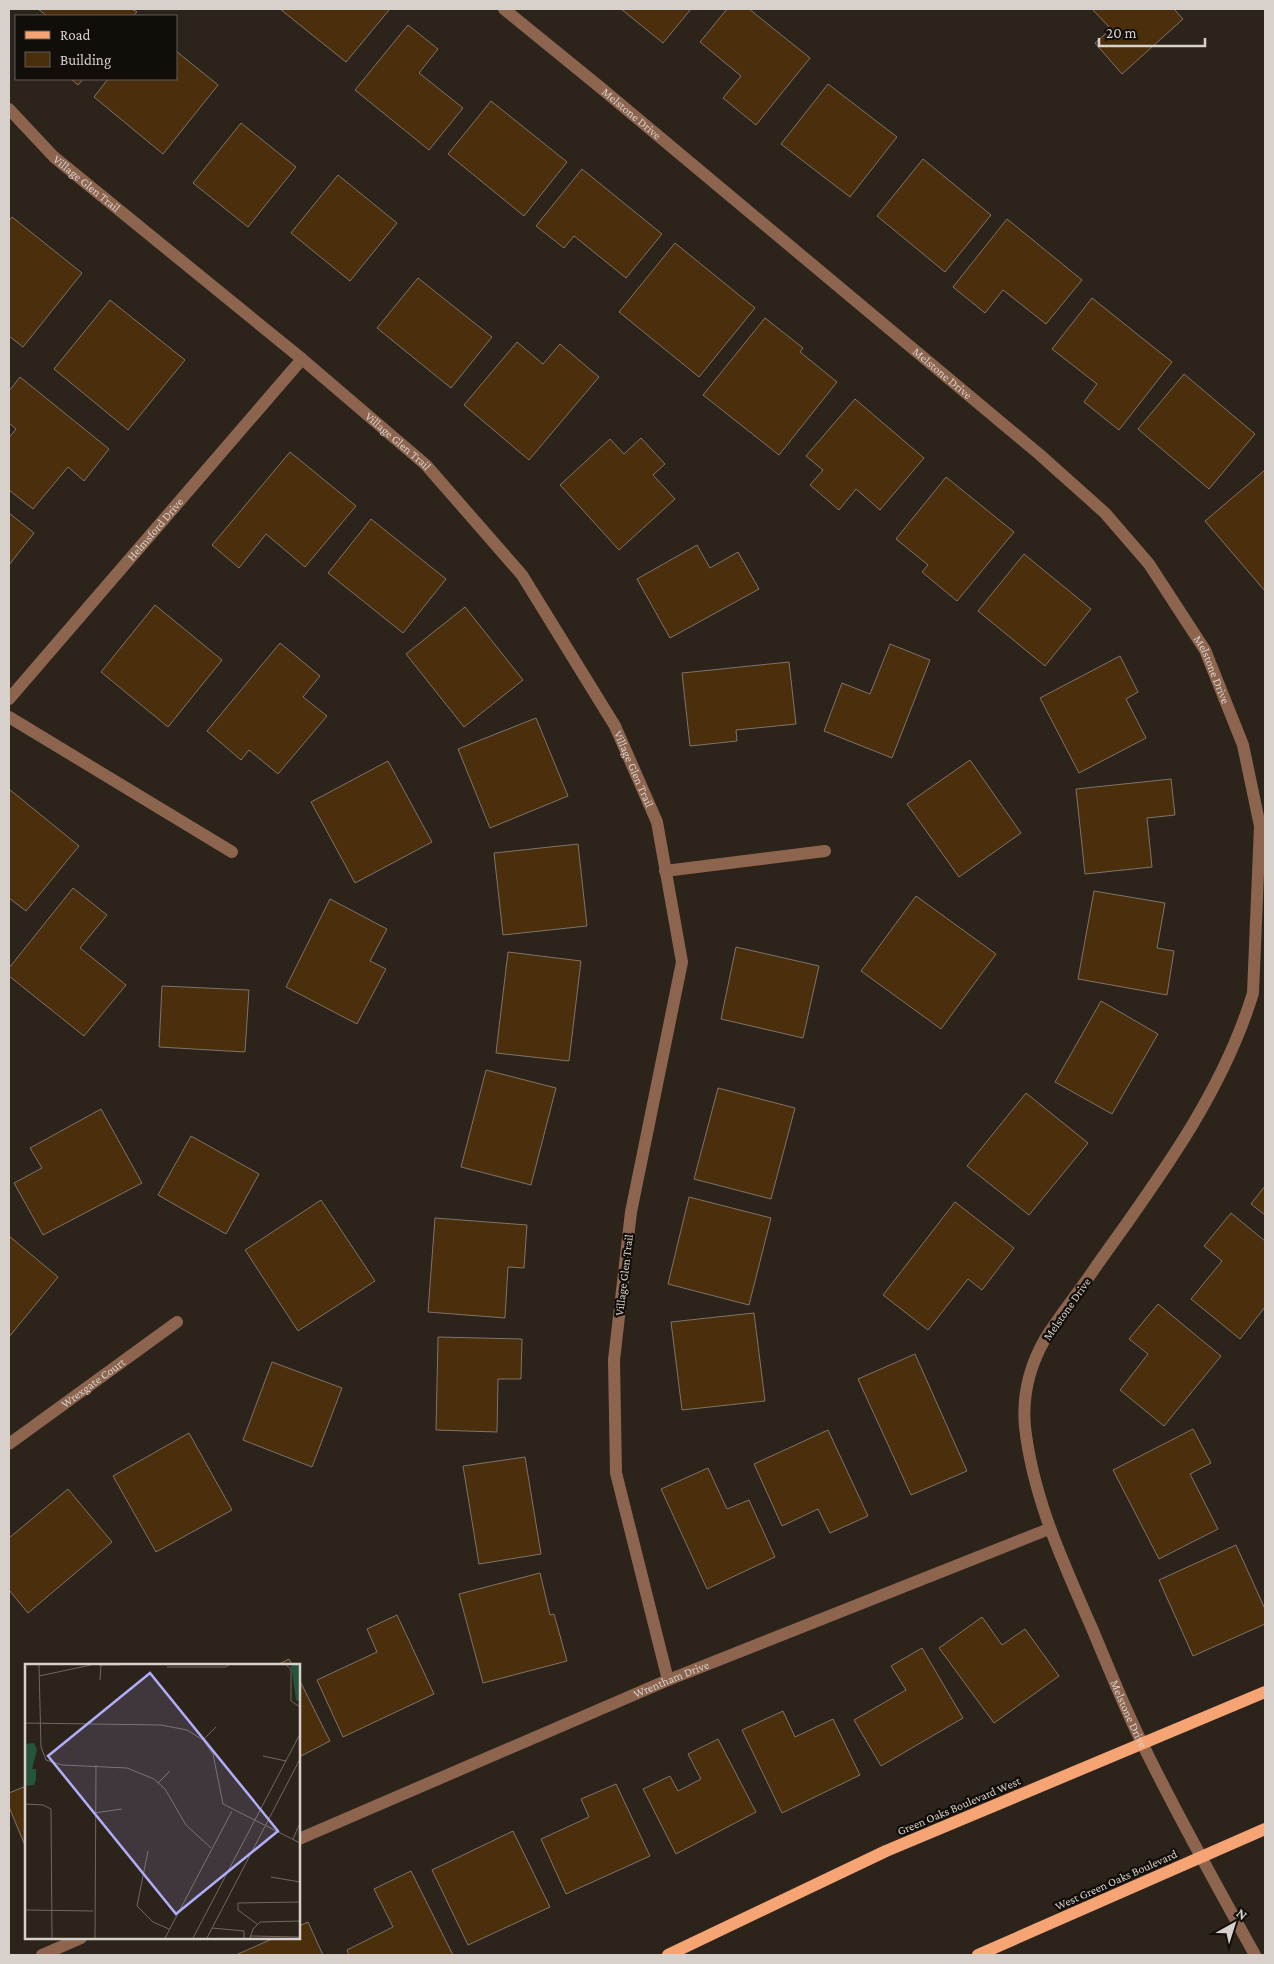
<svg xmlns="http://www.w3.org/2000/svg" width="1274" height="1964" viewBox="0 0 1274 1964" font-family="'Crimson Pro',serif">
<rect width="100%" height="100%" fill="#2c231a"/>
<path fill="#4b2f0d" stroke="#7e7369" d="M 38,9 L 132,9 L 137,12 L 133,16 L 47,16 Z
M 280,9 L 388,9 L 389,10 L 346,62 Z
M 621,9 L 691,9 L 663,43 Z
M 727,9 L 749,9 L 810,58 L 756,125 L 723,98 L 741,76 L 700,42 Z
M 1092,9 L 1174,9 L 1183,19 L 1122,74 L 1095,43 L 1111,29 Z
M 408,25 L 438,49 L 419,73 L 463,108 L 429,150 L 355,90 Z
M 176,51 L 218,85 L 163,154 L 94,97 L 108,79 L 176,79 Z
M 71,79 L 83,79 L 78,85 Z
M 828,84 L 897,137 L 850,197 L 781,144 Z
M 491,101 L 567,162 L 524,216 L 448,154 Z
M 241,123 L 296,167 L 248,227 L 193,183 Z
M 923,159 L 991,215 L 945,272 L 877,216 Z
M 582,169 L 662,234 L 626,278 L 574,236 L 564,248 L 536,226 Z
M 338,175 L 397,223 L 350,281 L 291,233 Z
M 12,217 L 82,273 L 23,347 L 9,336 L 9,221 Z
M 1007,219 L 1082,280 L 1046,324 L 1003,290 L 985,313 L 953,287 Z
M 675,243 L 755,308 L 699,377 L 619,312 Z
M 418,278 L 492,337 L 451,388 L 377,328 Z
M 1092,298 L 1172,362 L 1119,430 L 1084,402 L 1097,384 L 1052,349 Z
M 110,300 L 185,360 L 128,430 L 54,369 Z
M 765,318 L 803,348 L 800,352 L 837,382 L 779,455 L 703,395 Z
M 517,342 L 543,364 L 560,344 L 599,377 L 529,460 L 464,405 Z
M 1184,374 L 1255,434 L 1209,489 L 1138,429 Z
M 20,377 L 109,449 L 84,481 L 68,467 L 33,509 L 9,490 L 9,438 L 16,429 L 9,423 L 9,391 Z
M 855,399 L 924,458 L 880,510 L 856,489 L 839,510 L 810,485 L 823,470 L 806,456 Z
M 641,438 L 665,464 L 653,475 L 675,499 L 619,550 L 560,485 L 610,439 L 624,454 Z
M 290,452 L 356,506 L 305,567 L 266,534 L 239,568 L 212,545 Z
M 1265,470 L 1265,591 L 1205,521 Z
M 946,477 L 1014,532 L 957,601 L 922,572 L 928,565 L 896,539 Z
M 9,513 L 34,533 L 9,565 Z
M 371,519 L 446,579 L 403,633 L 328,573 Z
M 697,545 L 710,568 L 738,552 L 759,589 L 670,638 L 637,579 Z
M 1024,554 L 1091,609 L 1045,666 L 978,611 Z
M 155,605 L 222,660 L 168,727 L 101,672 Z
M 465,607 L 523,680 L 464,727 L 406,654 Z
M 280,643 L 320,676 L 303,697 L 327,716 L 278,774 L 249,750 L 241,760 L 207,731 Z
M 890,644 L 930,660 L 892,758 L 824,731 L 842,683 L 870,694 Z
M 1120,656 L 1138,692 L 1126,699 L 1146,738 L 1079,773 L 1040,698 Z
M 789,662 L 796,724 L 736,730 L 737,741 L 690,746 L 682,673 Z
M 536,718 L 568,796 L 490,828 L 458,749 Z
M 970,760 L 1021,833 L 959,877 L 907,804 Z
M 388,761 L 432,842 L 355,883 L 311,802 Z
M 1171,779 L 1175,815 L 1147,818 L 1152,867 L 1085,874 L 1076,789 Z
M 9,789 L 79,846 L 26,911 L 9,898 Z
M 578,844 L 587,926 L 503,935 L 494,853 Z
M 73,888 L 107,915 L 80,948 L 126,985 L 84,1036 L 9,976 L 9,968 Z
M 1094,891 L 1165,903 L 1157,948 L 1174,951 L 1167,995 L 1078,979 Z
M 916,896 L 996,954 L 941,1029 L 861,971 Z
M 330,899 L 387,929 L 370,961 L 386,969 L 357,1024 L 286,987 Z
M 736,947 L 819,966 L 803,1038 L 721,1019 Z
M 508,952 L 581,961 L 569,1061 L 496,1053 Z
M 162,986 L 249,990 L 245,1052 L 159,1047 Z
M 1101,1001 L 1158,1034 L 1112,1114 L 1055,1082 Z
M 486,1070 L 556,1088 L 531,1185 L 461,1167 Z
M 718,1088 L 795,1108 L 771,1199 L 694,1179 Z
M 1026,1093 L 1088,1143 L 1029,1215 L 967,1166 Z
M 101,1109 L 142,1183 L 43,1235 L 14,1183 L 42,1168 L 30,1148 Z
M 191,1136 L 259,1174 L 226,1234 L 158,1195 Z
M 1265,1186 L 1265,1215 L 1251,1204 Z
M 689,1197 L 771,1218 L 749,1305 L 668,1284 Z
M 321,1200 L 375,1281 L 298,1331 L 245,1250 Z
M 955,1202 L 1014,1248 L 982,1290 L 968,1279 L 928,1330 L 883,1295 Z
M 1231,1213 L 1265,1241 L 1265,1307 L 1240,1339 L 1191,1299 L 1222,1261 L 1204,1246 Z
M 435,1218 L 527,1225 L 524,1268 L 508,1267 L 505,1318 L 428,1312 Z
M 9,1236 L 58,1277 L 9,1337 Z
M 1158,1304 L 1221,1356 L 1164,1426 L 1120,1390 L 1148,1354 L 1129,1339 Z
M 754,1313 L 765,1401 L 682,1410 L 671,1322 Z
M 438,1337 L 522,1339 L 521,1379 L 498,1379 L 497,1432 L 436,1430 Z
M 915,1354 L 967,1471 L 911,1495 L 858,1379 Z
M 272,1362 L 342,1388 L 312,1467 L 243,1440 Z
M 1193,1429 L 1211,1463 L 1190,1474 L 1218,1529 L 1159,1559 L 1113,1470 Z
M 828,1430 L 868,1516 L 830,1533 L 818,1509 L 782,1526 L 754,1464 Z
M 189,1433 L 232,1510 L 156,1552 L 113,1476 Z
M 525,1457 L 541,1554 L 479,1564 L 463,1466 Z
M 708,1468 L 727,1509 L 749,1500 L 775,1557 L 707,1589 L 661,1489 Z
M 68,1489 L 112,1542 L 28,1613 L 9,1590 L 9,1538 Z
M 1236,1545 L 1265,1609 L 1265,1624 L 1193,1656 L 1159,1580 Z
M 540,1573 L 550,1615 L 554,1614 L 567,1661 L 483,1683 L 459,1594 Z
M 397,1615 L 434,1694 L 343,1737 L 317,1680 L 377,1652 L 367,1629 Z
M 982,1617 L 1002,1645 L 1025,1629 L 1059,1676 L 994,1723 L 939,1648 Z
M 922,1648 L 963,1718 L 881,1766 L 854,1720 L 906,1690 L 891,1666 Z
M 289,1659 L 292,1665 L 277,1665 Z
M 299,1679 L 330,1741 L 299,1757 Z
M 783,1711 L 795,1737 L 833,1719 L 860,1775 L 782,1813 L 742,1730 Z
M 718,1739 L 756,1812 L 676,1854 L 643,1789 L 670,1776 L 678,1791 L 701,1779 L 688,1754 Z
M 616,1784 L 650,1856 L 566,1894 L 541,1839 L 589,1817 L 581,1799 Z
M 26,1786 L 26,1848 L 9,1807 L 9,1793 Z
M 513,1831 L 550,1907 L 468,1945 L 432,1870 Z
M 411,1871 L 453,1955 L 349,1955 L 347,1950 L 393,1927 L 374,1889 Z
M 308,1922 L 323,1955 L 236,1955 L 274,1938 L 299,1938 L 299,1926 Z"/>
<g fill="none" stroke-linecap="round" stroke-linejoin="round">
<g stroke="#8d654f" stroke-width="12">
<path id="s1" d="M 504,9 L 601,88 L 1039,454 L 1105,513 L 1149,564 L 1205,650 L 1243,745 L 1260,826 L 1253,993 C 1222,1095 1156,1182 1095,1268 C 1079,1292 1060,1315 1045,1339 C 1029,1367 1022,1395 1025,1427 C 1033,1498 1063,1562 1091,1626 C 1108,1666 1124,1707 1143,1745 C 1178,1817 1217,1886 1255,1955"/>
<path id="s2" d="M 9,109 L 54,157 L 302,359 L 426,465 L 522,575 L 615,726 L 657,822 L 682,962 L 631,1212 L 614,1360 L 616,1473 L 668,1680"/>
<path id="s3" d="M 9,699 L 302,359"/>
<path d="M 9,717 L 232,852"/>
<path d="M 665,871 L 825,851"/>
<path id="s4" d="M 9,1444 L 177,1322"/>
<path id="s5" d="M 299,1839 L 668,1680 L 1049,1529"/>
<path d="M 42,1955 L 81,1938"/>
</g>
<path stroke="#f7a475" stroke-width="12" d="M 668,1955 L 886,1851 L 1265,1692
M 978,1955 L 1265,1829"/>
</g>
<g text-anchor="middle" stroke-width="4.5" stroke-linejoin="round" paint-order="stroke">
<g font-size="12" fill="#d7d0cb" stroke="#110d09">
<text dy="4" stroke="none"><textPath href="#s1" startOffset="165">Melstone Drive</textPath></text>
<text dy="4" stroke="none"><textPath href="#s2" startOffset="108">Village Glen Trail</textPath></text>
<text dy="4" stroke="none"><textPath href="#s1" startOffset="570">Melstone Drive</textPath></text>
<text dy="4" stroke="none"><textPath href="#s2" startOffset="512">Village Glen Trail</textPath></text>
<text dy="4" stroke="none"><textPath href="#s3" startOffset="224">Helmsford Drive</textPath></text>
<text dy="4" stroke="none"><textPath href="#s1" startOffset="975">Melstone Drive</textPath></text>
<text dy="4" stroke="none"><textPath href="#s2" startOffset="919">Village Glen Trail</textPath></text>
<text transform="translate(624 1275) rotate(-83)" y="4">Village Glen Trail</text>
<text transform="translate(1067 1309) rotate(-55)" y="4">Melstone Drive</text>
<text dy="4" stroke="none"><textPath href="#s4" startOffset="104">Wrexgate Court</textPath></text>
<text dy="4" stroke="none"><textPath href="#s5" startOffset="405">Wrentham Drive</textPath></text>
<text dy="4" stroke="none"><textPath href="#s1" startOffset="2110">Melstone Drive</textPath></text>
<text transform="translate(959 1806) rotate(-23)" y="4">Green Oaks Boulevard West</text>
<text transform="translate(1116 1880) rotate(-24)" y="4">West Green Oaks Boulevard</text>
</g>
</g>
<g transform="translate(25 1664)">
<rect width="275" height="275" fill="#2c231a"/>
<path d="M 266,1 L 275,1 L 275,38 L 271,36 ZM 9,79 L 12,86 L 7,105 L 11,105 L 11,116 L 9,121 L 0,122 L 0,80 Z" fill="#25553c"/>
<path fill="none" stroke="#706861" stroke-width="1" d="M 14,1 L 16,83 L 21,96 L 37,101 L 102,104 L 129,115 L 140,125 L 161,161 L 186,184M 74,1 L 95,1M 261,1 L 266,5 L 266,37 L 275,43M 142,3 L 200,3 L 204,1M 14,12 L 66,1M 75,16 L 76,1M 0,59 L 136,61 L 162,66 L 178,76 L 188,90 L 198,140 L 275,179M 178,76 L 191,63M 238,92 L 261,97M 133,119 L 145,107M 0,140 L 18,141 L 26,145 L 27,274M 69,149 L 97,145M 268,175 L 275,159M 123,187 L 112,242 L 128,258 L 144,265M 246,213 L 275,218M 0,246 L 68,247M 232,260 L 213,246 L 213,239 L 275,238M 187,264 L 219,267 L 219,274M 226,272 L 275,273M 70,274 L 71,101M 140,274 L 207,147M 168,274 L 275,70M 182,274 L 275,95M 225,274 L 228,265 L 235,258 L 275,257"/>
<path fill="#b0aefa" fill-opacity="0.15" stroke="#b0aefa" stroke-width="2.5" d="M 125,9 L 253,167 L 151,250 L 23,92 Z"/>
<rect width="275" height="275" fill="none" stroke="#d7d0cb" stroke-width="2.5"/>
</g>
<rect width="1274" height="1964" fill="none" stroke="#d7d0cb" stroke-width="20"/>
<rect x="15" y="15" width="162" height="65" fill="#110d09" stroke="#605b57"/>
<rect x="25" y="31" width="25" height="8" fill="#f7a475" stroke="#605b57"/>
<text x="60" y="40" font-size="15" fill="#d7d0cb">Road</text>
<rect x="25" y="52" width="25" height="15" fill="#4b2f0d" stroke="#605b57"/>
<text x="60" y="65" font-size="15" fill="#d7d0cb">Building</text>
<g transform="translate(1234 1924) rotate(39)" stroke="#110d09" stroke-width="4" paint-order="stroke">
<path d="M0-4L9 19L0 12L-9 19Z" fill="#d7d0cb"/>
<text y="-8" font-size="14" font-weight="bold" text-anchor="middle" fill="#d7d0cb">N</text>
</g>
<path d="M1099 38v8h106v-8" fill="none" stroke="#d7d0cb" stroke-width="2.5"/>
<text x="1106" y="38" font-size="15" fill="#d7d0cb" stroke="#110d09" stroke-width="4" paint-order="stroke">20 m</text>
</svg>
